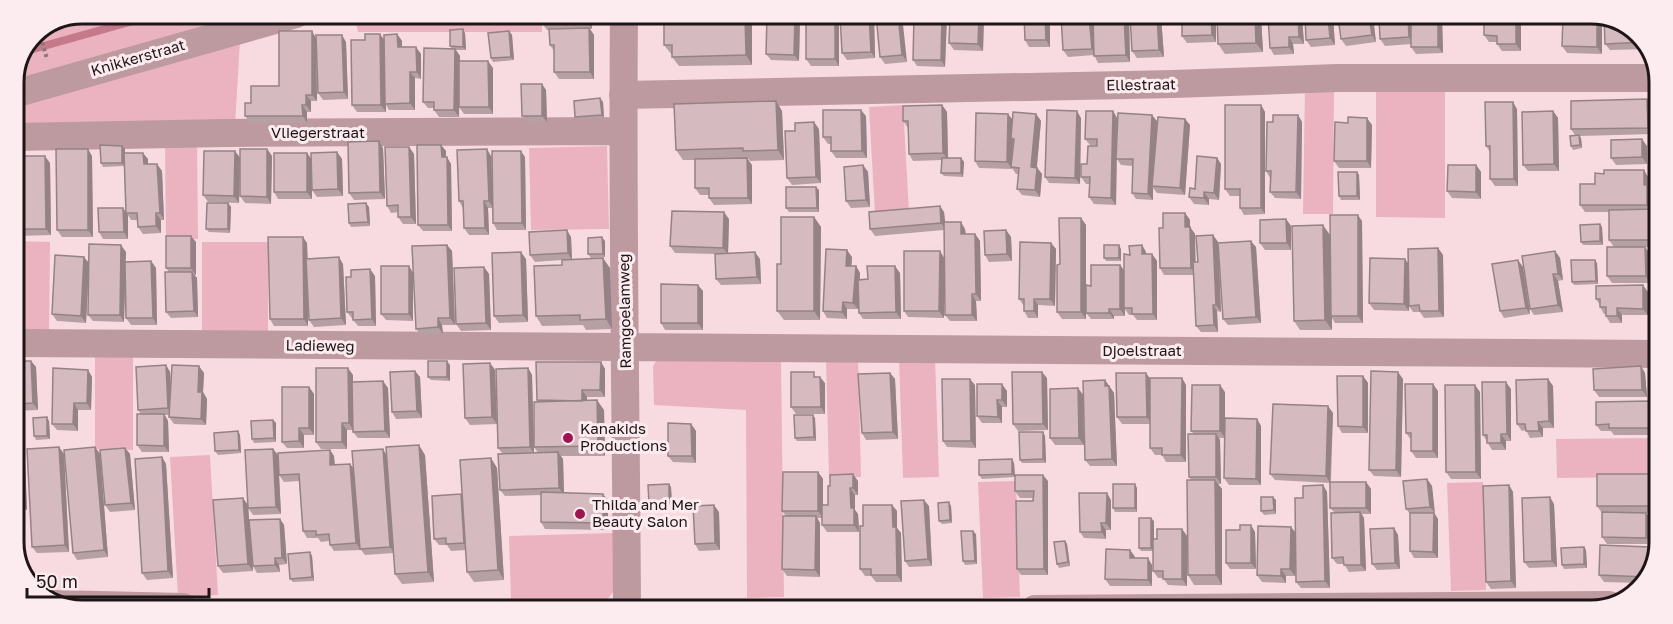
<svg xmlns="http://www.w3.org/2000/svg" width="1673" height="624" viewBox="0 0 1673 624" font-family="'Golos Text',sans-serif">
<rect width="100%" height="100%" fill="#f8dbe1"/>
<path fill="#ebb3bf" d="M 82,14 L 259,14 L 14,81 L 34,33 Z
M 354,14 L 542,15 L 542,32 L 358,32 Z
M 240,41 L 235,126 L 14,129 L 14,105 Z
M 1376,86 L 1445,86 L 1445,218 L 1376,217 Z
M 1305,87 L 1334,87 L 1333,214 L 1303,214 Z
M 903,105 L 909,212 L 875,214 L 869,107 Z
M 165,140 L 197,140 L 198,239 L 166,239 Z
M 607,146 L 609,229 L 531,230 L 529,148 Z
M 14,241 L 50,242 L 49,336 L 14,335 Z
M 202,242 L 268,242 L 268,340 L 202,340 Z
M 95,352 L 133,352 L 133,450 L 95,449 Z
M 858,357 L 861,477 L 829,477 L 826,358 Z
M 658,358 L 781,360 L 784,597 L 747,598 L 746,410 L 654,405 L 653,366 Z
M 935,358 L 939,477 L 903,478 L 899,359 Z
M 1657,438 L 1656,477 L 1557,478 L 1556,439 Z
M 210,455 L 218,595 L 178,597 L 170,457 Z
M 1016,481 L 1020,597 L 983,598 L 978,482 Z
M 1483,482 L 1486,590 L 1451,591 L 1447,483 Z
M 613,533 L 614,591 L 606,601 L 599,603 L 511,600 L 509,536 Z"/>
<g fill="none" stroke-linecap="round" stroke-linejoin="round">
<path stroke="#c5798b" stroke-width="8" d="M 26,51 L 158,14"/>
<path stroke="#89767a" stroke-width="4" stroke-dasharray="3 3" stroke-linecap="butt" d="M 39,31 L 47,59"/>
<path stroke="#bd99a0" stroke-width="28" d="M 624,15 C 622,213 626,410 627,608
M 14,94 L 296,14
M 623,95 L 1174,84 L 1337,78 L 1659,78
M 14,137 L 226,133 L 622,131
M 14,343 L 1657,354
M 56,604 L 183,607
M 1035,609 L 1609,605"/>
</g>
<path fill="#b7a0a4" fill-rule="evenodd" d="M 591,15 L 592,29 L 590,29 L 594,35 L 594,79 L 559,79 L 554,72 L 554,51 L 550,45 L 549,30 L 547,30 L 542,23 Z
M 693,15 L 797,15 L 800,20 L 799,61 L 771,60 L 766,54 L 767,21 L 750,21 L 752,24 L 752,65 L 679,66 L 672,57 L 672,55 L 664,45 L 694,21 Z
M 806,15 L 839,15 L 839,66 L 811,66 L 806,59 Z
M 874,15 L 875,58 L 847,60 L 842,53 Z
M 876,15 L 907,62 L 885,64 L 880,57 Z
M 914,16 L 947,16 L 945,67 L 917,66 L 913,60 Z
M 950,16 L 984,16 L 983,51 L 954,50 L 949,43 Z
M 1024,16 L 1050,16 L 1050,47 L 1029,47 L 1025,40 Z
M 1129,16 L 1130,62 L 1098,63 L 1094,55 L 1068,57 L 1063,50 Z
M 1130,16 L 1161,16 L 1164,57 L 1137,58 L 1132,51 Z
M 1182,16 L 1216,16 L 1216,42 L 1187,43 L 1182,36 Z
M 1261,16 L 1263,52 L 1225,54 L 1218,44 Z
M 1302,16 L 1304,44 L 1293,44 L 1294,54 L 1274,55 L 1270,48 Z
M 1333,17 L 1335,45 L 1311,47 L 1306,40 Z
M 1338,17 L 1373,17 L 1376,42 L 1346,46 L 1341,39 Z
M 1442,17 L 1443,53 L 1416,54 L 1411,47 L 1411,44 L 1385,46 L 1380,39 Z
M 1521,17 L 1521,51 L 1502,51 L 1497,44 L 1497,42 L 1489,42 L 1484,35 Z
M 1527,17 L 1546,17 L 1546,18 L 1527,18 Z
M 1563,17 L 1602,17 L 1602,54 L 1567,53 L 1562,46 Z
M 509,31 L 512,35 L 514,60 L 493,62 L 491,58 Z
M 465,33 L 466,50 L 456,50 L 460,56 L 460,61 L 493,68 L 493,114 L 464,114 L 459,107 L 459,98 L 459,117 L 439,117 L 434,110 L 434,108 L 428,108 L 423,102 L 452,49 L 450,46 Z
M 397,34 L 402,41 L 402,47 L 421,54 L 421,79 L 415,78 L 415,110 L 389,110 L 386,105 L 386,112 L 357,112 L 352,105 Z
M 316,38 L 346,42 L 348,99 L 323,100 L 318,93 L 316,46 L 317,101 L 311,101 L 311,112 L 307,112 L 307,123 L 250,123 L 245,116 L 251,103 L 279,86 Z
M 1646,40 L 1649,49 L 1610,50 L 1605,44 Z
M 542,84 L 546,90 L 547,122 L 527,123 L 522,116 Z
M 600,98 L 603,102 L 604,118 L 578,120 L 575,117 Z
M 776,101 L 782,111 L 784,160 L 750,161 L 748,158 L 728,158 L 752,165 L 752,204 L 714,205 L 709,198 L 709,195 L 700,195 L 695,188 L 695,160 L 683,160 L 676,150 Z
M 942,105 L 947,112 L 948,158 L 961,158 L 964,162 L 963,177 L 944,176 L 941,173 L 942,160 L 913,161 L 909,154 L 908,128 L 903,121 Z
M 1261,105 L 1265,112 L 1265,214 L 1244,215 L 1240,208 L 1240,196 L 1230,196 L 1225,189 Z
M 1652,106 L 1653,134 L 1580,136 L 1581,138 L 1582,148 L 1573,150 L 1571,146 L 1575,135 L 1571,129 Z
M 1517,109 L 1518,186 L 1495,186 L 1490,179 L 1490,152 L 1486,146 Z
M 1113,111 L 1117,118 L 1117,148 L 1157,121 L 1155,151 L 1185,119 L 1190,125 L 1185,195 L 1157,193 L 1153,188 L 1153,200 L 1136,199 L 1132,193 L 1133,166 L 1121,165 L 1117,159 L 1116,205 L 1094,204 L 1089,197 L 1090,184 L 1086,184 L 1081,177 L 1097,146 L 1090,145 L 1085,139 Z
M 1553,111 L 1558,118 L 1559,171 L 1528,171 L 1523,165 Z
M 1036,114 L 1041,121 L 1037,167 L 1042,174 L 1040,197 L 1022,195 L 1017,189 L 1019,174 L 1016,174 L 1012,168 L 1012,169 L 979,168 L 975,161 L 1012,119 ZM 1013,140 L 1014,142 L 1012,162 Z
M 1298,115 L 1302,122 L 1301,199 L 1275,198 L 1270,192 L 1270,178 L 1266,171 Z
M 866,116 L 867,158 L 836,158 L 831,151 L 831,144 L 828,144 L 823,137 Z
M 1081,118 L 1080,184 L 1049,183 L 1045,177 Z
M 1348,123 L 1372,125 L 1371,168 L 1339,168 L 1334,161 Z
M 819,129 L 821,183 L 792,185 L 787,178 L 795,131 Z
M 441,145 L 446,151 L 446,157 L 451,164 L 452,231 L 423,231 L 418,225 Z
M 122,146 L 125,149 L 125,153 L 148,159 L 148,164 L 162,171 L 164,220 L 161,220 L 161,233 L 143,234 L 138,227 L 138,220 L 131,220 L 128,215 L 128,239 L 103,239 L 99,232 L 123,208 L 126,213 L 124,166 L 103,167 L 101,163 Z
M 1647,146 L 1647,164 L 1616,165 L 1611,158 Z
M 409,147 L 414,154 L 416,224 L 403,224 L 398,217 L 398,212 L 391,213 L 387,206 Z
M 383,148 L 385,199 L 354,200 L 349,193 Z
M 267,149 L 272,156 L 271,204 L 245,203 L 240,196 Z
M 235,151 L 240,158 L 239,203 L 208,202 L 203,195 Z
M 337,152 L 342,159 L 343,196 L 317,197 L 312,190 L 312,175 L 312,199 L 278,199 L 274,192 L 307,153 L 311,159 Z
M 14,156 L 17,156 L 22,163 L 22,192 L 14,192 Z
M 92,156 L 93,237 L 62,237 L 57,230 Z
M 491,156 L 525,157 L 526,230 L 497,230 L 493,223 L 493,208 L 488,208 L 489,235 L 469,235 L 464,228 L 463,208 L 459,201 Z
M 1217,158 L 1221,164 L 1219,200 L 1209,199 L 1209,205 L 1194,204 L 1189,197 Z
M 50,163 L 51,235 L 19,236 L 14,229 L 23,193 Z
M 863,165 L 868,172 L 870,207 L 851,208 L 846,201 Z
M 1476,165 L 1481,172 L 1481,199 L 1452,198 L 1447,191 Z
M 1357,172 L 1359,175 L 1360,200 L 1341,200 L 1339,196 Z
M 1648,177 L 1648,187 L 1652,192 L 1652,209 L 1658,210 L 1658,247 L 1614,247 L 1609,240 L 1609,212 L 1585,212 L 1580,205 L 1595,184 Z
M 819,190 L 819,212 L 789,212 L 786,208 Z
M 228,203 L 231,207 L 230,233 L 209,232 L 206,229 Z
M 369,207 L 370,226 L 351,227 L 349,223 Z
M 944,212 L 945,222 L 965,229 L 966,234 L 975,234 L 980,241 L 981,301 L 976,301 L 977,321 L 950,321 L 945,315 L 944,230 L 875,236 L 870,229 Z
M 1185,213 L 1190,220 L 1190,227 L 1195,234 L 1195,262 L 1198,262 L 1213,235 L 1218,242 L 1221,312 L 1217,311 L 1218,332 L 1201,332 L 1196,326 L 1194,275 L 1164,275 L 1160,268 L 1163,228 Z
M 814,217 L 821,227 L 820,320 L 784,320 L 777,311 L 781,264 Z
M 1081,218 L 1086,225 L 1086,319 L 1062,319 L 1057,312 L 1060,264 Z
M 729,219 L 728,253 L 760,259 L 761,284 L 721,285 L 716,279 L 717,254 L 675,253 L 670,246 Z
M 1286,219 L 1291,226 L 1291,250 L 1265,250 L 1260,243 Z
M 1362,221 L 1363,323 L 1335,323 L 1332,318 L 1332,330 L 1300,330 L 1294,321 L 1330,235 Z
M 1600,224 L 1602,227 L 1603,245 L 1583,245 L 1581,242 Z
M 1006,230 L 1011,237 L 1012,261 L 989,262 L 985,255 Z
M 571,237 L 572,260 L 610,268 L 612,329 L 586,330 L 583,325 L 542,326 L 536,316 L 562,265 L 562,260 L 535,262 L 530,255 Z
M 605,241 L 605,257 L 591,258 L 588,254 Z
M 196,242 L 196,275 L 194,275 L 197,278 L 198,317 L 171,318 L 166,312 L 169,272 L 166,268 Z
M 307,243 L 308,259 L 343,264 L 346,325 L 314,327 L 309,320 L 308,294 L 308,326 L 274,326 L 270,319 Z
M 1051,243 L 1056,249 L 1055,306 L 1038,305 L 1038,318 L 1028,318 L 1024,311 L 1024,306 L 1019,299 Z
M 447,245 L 452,251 L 455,325 L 442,325 L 443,334 L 421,335 L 416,329 Z
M 1142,245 L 1146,252 L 1146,254 L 1152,254 L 1157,261 L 1157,320 L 1137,320 L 1133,315 L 1129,315 L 1125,309 L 1125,316 L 1114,316 L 1114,319 L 1091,319 L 1086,313 L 1120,265 L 1124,270 L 1130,255 Z
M 1256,247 L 1261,323 L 1228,325 L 1223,319 Z
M 1438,248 L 1443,255 L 1444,317 L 1424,318 L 1420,312 L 1413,312 L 1409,306 L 1409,311 L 1374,310 L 1369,303 L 1408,263 Z
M 1121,249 L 1121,261 L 1106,261 L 1104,258 Z
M 940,251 L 944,258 L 944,318 L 908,317 L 904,311 Z
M 1555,251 L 1560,258 L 1563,280 L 1558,281 L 1563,312 L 1534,315 L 1530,309 Z
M 126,252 L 125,262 L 151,261 L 156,268 L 157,325 L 131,325 L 126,318 L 125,280 L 124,322 L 93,321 L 88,315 L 89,265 L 86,323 L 57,321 L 52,314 L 89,263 Z
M 1650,254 L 1650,283 L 1612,283 L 1607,276 Z
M 852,257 L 851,266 L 856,266 L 860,273 L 860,280 L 868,279 L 900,273 L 901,319 L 863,319 L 859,313 L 858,303 L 858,309 L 847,309 L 847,319 L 827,318 L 823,311 Z
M 526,259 L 528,322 L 499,323 L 494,316 Z
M 1597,263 L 1598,284 L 1574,285 L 1572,282 Z
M 409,266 L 413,273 L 413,321 L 386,320 L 381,314 Z
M 484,267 L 489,274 L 491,330 L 461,331 L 456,324 Z
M 1523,267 L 1530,314 L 1504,318 L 1500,311 Z
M 375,276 L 376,326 L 358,326 L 347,312 Z
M 703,291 L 703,330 L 665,330 L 661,323 Z
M 1648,292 L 1648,315 L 1622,315 L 1622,323 L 1610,323 L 1606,316 L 1606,314 L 1604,314 L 1600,307 L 1600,305 L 1596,299 Z
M 14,361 L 31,361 L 36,367 L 38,410 L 14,411 Z
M 601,362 L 605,369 L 605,397 L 587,397 L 587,401 L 604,410 L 605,456 L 561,456 L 563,459 L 564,493 L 608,500 L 608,530 L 545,529 L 541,522 L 541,495 L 505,496 L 500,490 L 503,454 L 498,448 L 528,368 L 532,375 L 534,453 L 538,453 L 534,447 L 537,402 L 537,400 Z
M 490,363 L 495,370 L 497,424 L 470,425 L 465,418 Z
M 166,365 L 170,372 L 171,383 L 204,373 L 203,392 L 207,399 L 206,425 L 174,424 L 169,417 L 169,415 L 165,415 L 168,421 L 169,452 L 142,452 L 137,445 L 141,414 L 138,410 Z
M 450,365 L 450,381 L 431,380 L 428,377 Z
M 1641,366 L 1645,373 L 1647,397 L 1599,397 L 1594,390 Z
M 88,370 L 92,377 L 91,410 L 78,410 L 78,431 L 57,430 L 52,424 Z
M 415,371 L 420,377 L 422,418 L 396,419 L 392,412 Z
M 890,373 L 895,379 L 898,439 L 866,440 L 862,433 Z
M 353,375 L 353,382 L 388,388 L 390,438 L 358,438 L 353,432 L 353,430 L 347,430 L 347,449 L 321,449 L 316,442 Z
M 1363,376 L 1368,383 L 1368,433 L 1342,433 L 1338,426 Z
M 1047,378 L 1048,430 L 1018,431 L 1013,424 Z
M 1182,378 L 1186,385 L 1186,462 L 1166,462 L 1162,455 L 1155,455 L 1150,448 L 1150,424 L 1122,424 L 1117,417 L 1150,379 Z
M 1403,379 L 1401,477 L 1374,476 L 1369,470 Z
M 1548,379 L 1553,386 L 1554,428 L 1543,428 L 1543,437 L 1530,438 L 1526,430 L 1522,431 L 1517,424 Z
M 1105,380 L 1114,393 L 1117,466 L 1090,466 L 1085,460 Z
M 825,383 L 825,414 L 796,414 L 791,407 Z
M 975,385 L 976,448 L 947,447 L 943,441 Z
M 309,387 L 314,394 L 314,435 L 304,435 L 304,448 L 287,448 L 282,442 Z
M 1078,388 L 1083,395 L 1084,445 L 1055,445 L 1050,438 Z
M 1511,389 L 1511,441 L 1506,441 L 1506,450 L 1492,450 L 1483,435 Z
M 1007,391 L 1007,407 L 1002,407 L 1002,423 L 982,423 L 977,416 Z
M 1438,391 L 1438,458 L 1416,458 L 1411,451 L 1411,440 L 1406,433 Z
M 1225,392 L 1225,418 L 1257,419 L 1261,426 L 1261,485 L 1229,485 L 1224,478 L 1225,438 L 1219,438 L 1220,440 L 1221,484 L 1218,484 L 1222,489 L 1222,585 L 1194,585 L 1188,575 L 1191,480 L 1189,477 L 1194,434 L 1191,431 Z
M 1480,392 L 1481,479 L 1451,479 L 1446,472 Z
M 1654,408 L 1655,435 L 1614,435 L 1611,431 L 1601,431 L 1596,425 Z
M 1333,413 L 1331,482 L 1366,482 L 1371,489 L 1371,514 L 1362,514 L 1364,518 L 1366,571 L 1349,572 L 1344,564 L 1337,564 L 1332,558 L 1334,512 L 1330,508 L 1330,483 L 1275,480 L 1270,474 Z
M 815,418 L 816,441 L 797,441 L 795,438 Z
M 273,420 L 276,423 L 276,442 L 254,443 L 252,439 Z
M 49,421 L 50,439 L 36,440 L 34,436 Z
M 691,424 L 696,431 L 696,463 L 673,462 L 668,456 Z
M 238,431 L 240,435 L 241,453 L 218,455 L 215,451 Z
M 1043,432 L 1045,436 L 1046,463 L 1022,463 L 1020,460 Z
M 59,447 L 64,454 L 69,552 L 37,553 L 32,547 Z
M 95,447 L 100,454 L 108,557 L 77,560 L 73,553 Z
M 125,448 L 130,454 L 135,510 L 110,512 L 105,505 Z
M 330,450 L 334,456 L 335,465 L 350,464 L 354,469 L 387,455 L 425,455 L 434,582 L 402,584 L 395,574 L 394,553 L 365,555 L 361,550 L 334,551 L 330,545 L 329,541 L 321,542 L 318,538 L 307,538 L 303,531 L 299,481 L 284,482 L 279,475 Z
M 14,455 L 20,455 L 25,462 L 27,510 L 21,510 L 22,531 L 14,531 Z
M 278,455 L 281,514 L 253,515 L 248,508 Z
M 162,457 L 166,464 L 173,578 L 147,580 L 142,573 Z
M 491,458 L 497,468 L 504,580 L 474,582 L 467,572 L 466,550 L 451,551 L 447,545 L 439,545 L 434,539 L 462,496 Z
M 1012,459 L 1014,463 L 1015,477 L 982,479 L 979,475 Z
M 818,472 L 823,479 L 823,505 L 828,505 L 858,481 L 858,495 L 855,495 L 855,510 L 858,514 L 859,532 L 827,532 L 822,525 L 822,518 L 817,518 L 820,523 L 820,577 L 787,576 L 782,569 L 786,516 L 782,511 Z
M 1656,477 L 1656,513 L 1646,513 L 1651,519 L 1651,544 L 1607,544 L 1602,537 L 1602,513 L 1597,506 Z
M 1427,479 L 1432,486 L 1434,513 L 1438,519 L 1438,558 L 1414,558 L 1410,551 L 1410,514 L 1406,509 Z
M 1048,481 L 1048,575 L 1021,575 L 1017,569 L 1033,498 L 1020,498 L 1015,491 Z
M 1323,485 L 1327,492 L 1330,588 L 1301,588 L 1296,582 L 1295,549 L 1295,576 L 1286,576 L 1286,583 L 1262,582 L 1257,575 L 1295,533 L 1303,498 Z
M 1509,485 L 1513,492 L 1516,588 L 1491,589 L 1486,582 Z
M 671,487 L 672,505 L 651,506 L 649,503 Z
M 1137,488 L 1137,512 L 1115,512 L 1113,508 Z
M 1111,500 L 1111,530 L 1106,530 L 1106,539 L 1084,538 L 1080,532 Z
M 1276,500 L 1276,514 L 1264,515 L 1261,511 Z
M 1554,504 L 1557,567 L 1529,568 L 1524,562 Z
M 248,505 L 253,571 L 223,573 L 218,566 Z
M 892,505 L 897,511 L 897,528 L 901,533 L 902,582 L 876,582 L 871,576 L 865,576 L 860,569 L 863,526 Z
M 929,506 L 932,566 L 909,567 L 905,561 Z
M 951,506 L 952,523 L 942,524 L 939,521 Z
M 719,512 L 720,550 L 699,551 L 695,544 Z
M 280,519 L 284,525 L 287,564 L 279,565 L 280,572 L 257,573 L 253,566 Z
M 1154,521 L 1154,539 L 1157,539 L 1182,529 L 1187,536 L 1187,586 L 1168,585 L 1163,578 L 1158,578 L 1153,571 L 1153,551 L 1141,551 L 1139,548 Z
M 1394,528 L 1398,535 L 1400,569 L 1377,570 L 1372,564 Z
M 1240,530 L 1255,532 L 1256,569 L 1230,569 L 1226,563 Z
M 976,534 L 977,564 L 965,565 L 963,561 Z
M 1065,541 L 1067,544 L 1070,566 L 1059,568 L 1057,564 Z
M 1584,547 L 1586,550 L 1587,568 L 1564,569 L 1562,565 Z
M 1649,547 L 1654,554 L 1653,568 L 1641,583 L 1604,582 L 1599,575 Z
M 1130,550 L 1135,557 L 1135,558 L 1152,565 L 1152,586 L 1110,586 L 1105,579 Z
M 310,552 L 312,556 L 314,581 L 293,582 L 290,579 Z"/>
<path fill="#958286" d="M 587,15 L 591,15 L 592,29 L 587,22 Z
M 745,15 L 752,24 L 752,65 L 746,55 Z
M 795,15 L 797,15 L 800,20 L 799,61 L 794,55 Z
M 835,15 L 839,15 L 839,66 L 835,59 Z
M 869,15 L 874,15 L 875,58 L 871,52 Z
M 898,15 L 902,15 L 907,62 L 902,55 Z
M 942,16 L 947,16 L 945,67 L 941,60 Z
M 979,16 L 984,16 L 983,51 L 978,44 Z
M 1045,16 L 1050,16 L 1050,47 L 1046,40 Z
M 1089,16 L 1094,16 L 1096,55 L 1092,49 Z
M 1124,16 L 1129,16 L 1130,62 L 1126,55 Z
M 1157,16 L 1161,16 L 1164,57 L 1159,50 Z
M 1211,16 L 1216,16 L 1216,42 L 1212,35 Z
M 1255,16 L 1261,16 L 1263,52 L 1256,43 Z
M 1298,16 L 1302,16 L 1304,44 L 1299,37 Z
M 1328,17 L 1333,17 L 1335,45 L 1330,38 Z
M 1369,17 L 1373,17 L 1376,42 L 1372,35 Z
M 1408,17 L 1412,17 L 1414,44 L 1409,37 Z
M 1438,17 L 1442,17 L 1443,53 L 1438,47 Z
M 1516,17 L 1521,17 L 1521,51 L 1516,44 Z
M 1597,17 L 1602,17 L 1602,54 L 1597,47 Z
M 589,28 L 594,35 L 594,79 L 590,72 Z
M 463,29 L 465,33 L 466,50 L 463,47 Z
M 312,31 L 316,38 L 317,101 L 312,95 Z
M 509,31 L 512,35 L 514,60 L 511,57 Z
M 380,34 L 385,41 L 386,112 L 381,105 Z
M 397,34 L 402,41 L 402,54 L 398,47 Z
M 342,35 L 346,42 L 348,99 L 344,92 Z
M 1289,37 L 1293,44 L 1294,54 L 1289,47 Z
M 416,47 L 421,54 L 421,79 L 417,72 Z
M 455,49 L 460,56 L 459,117 L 454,110 Z
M 488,61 L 493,68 L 493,114 L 489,107 Z
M 410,72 L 415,78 L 415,110 L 410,103 Z
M 542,84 L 546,90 L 547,122 L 542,116 Z
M 306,95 L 311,101 L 311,112 L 306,105 Z
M 600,98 L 603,102 L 604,118 L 602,115 Z
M 1647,99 L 1652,106 L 1653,134 L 1648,128 Z
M 776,101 L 782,111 L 784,160 L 778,150 Z
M 1513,102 L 1517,109 L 1518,186 L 1514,179 Z
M 302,105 L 307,112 L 307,123 L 303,116 Z
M 942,105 L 947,112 L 948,160 L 943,153 Z
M 1261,105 L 1265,112 L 1265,214 L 1261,208 Z
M 861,110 L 866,116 L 867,158 L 862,151 Z
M 1077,111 L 1081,118 L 1080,184 L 1075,178 Z
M 1113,111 L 1117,118 L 1116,205 L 1111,198 Z
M 1553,111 L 1558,118 L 1559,171 L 1554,164 Z
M 1008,114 L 1013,120 L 1011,138 L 1013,140 L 1012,169 L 1007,162 Z
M 1036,114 L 1041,121 L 1036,174 L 1031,167 Z
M 1152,115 L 1157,121 L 1154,186 L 1152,186 L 1153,188 L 1153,200 L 1148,194 Z
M 1298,115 L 1302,122 L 1301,199 L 1296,192 Z
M 1367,118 L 1372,125 L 1371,168 L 1367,161 Z
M 1185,119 L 1190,125 L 1185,195 L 1180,188 Z
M 814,122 L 819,129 L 821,183 L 816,177 Z
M 1579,135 L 1581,138 L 1582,148 L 1580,145 Z
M 1642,139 L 1647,146 L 1647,164 L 1642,157 Z
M 379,141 L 383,148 L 385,199 L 380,192 Z
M 441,145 L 446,151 L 446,164 L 442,157 Z
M 122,146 L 125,149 L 125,166 L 122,163 Z
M 409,147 L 414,154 L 416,224 L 411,217 Z
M 88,149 L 92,156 L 93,237 L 88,230 Z
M 267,149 L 272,156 L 271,204 L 267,197 Z
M 487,149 L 491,156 L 493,208 L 489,201 Z
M 235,151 L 240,158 L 239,203 L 234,196 Z
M 521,151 L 525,157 L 526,230 L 522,223 Z
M 337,152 L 342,159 L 343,196 L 338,189 Z
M 143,153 L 148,159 L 148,171 L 144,164 Z
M 307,153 L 312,160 L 312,199 L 307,192 Z
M 17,156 L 22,163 L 22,192 L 17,185 Z
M 45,156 L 50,163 L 51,235 L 46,229 Z
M 447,157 L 451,164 L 452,231 L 448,225 Z
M 747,158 L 752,165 L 752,204 L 748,198 Z
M 961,158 L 964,162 L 963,177 L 961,173 Z
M 1217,158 L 1221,164 L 1219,200 L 1214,193 Z
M 157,164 L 162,171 L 164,220 L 160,213 Z
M 863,165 L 868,172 L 870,207 L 866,200 Z
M 1476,165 L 1481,172 L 1481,199 L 1476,192 Z
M 1037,168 L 1042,174 L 1040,197 L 1035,190 Z
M 1644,170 L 1648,177 L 1648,187 L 1652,192 L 1652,212 L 1647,205 L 1644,185 Z
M 1357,172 L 1359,175 L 1360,200 L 1357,196 Z
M 816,187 L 819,190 L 819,212 L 817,208 Z
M 1204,192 L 1209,199 L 1209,205 L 1204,198 Z
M 484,201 L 488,208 L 489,235 L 485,228 Z
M 228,203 L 231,207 L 230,233 L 228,229 Z
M 366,203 L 369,207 L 370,226 L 368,222 Z
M 940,206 L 944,212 L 946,230 L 941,223 Z
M 123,208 L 128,215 L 128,239 L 124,232 Z
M 724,212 L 729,219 L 728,254 L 723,248 Z
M 156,213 L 161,220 L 161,233 L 156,226 Z
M 1185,213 L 1190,220 L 1190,234 L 1185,227 Z
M 1358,215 L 1362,221 L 1363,323 L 1358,316 Z
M 814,217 L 821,227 L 820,320 L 814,311 Z
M 1081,218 L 1086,225 L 1086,319 L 1081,312 Z
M 1286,219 L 1291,226 L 1291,250 L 1287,243 Z
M 961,222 L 965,229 L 966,241 L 961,234 Z
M 1600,224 L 1602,227 L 1603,245 L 1600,241 Z
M 1323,225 L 1330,235 L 1331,316 L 1332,318 L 1332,330 L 1325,320 Z
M 1190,227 L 1195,234 L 1196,275 L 1191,268 Z
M 567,230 L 571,237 L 572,260 L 568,253 Z
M 1006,230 L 1011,237 L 1012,261 L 1007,254 Z
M 975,234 L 980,241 L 981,301 L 976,294 Z
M 1213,235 L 1218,242 L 1221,312 L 1216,305 Z
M 191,236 L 196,242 L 196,275 L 191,268 Z
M 303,237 L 307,243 L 308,326 L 304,319 Z
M 602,237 L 605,241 L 605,257 L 603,254 Z
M 1251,241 L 1256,247 L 1261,323 L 1256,317 Z
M 1051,243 L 1056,249 L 1055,306 L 1050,299 Z
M 121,245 L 126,252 L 124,322 L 120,315 Z
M 447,245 L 452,251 L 455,325 L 450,318 Z
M 1119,245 L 1121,249 L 1121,261 L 1119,258 Z
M 1142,245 L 1146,252 L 1146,261 L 1142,254 Z
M 1645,247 L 1650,254 L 1650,283 L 1646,276 Z
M 1438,248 L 1443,255 L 1444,317 L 1439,311 Z
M 847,250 L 852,257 L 851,273 L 846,266 Z
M 940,251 L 944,258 L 944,318 L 939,311 Z
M 1555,251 L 1560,258 L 1563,280 L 1558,274 Z
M 521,252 L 526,259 L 528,322 L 523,315 Z
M 755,252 L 760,259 L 761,284 L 757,277 Z
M 1152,254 L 1157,261 L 1157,320 L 1153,314 Z
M 84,257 L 89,263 L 86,323 L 81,316 Z
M 339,257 L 343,264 L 346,325 L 341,318 Z
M 603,258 L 610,268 L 612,329 L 606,319 Z
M 1405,259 L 1410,266 L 1409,311 L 1404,304 Z
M 1518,260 L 1523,267 L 1530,314 L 1526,308 Z
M 1595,260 L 1597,263 L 1598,284 L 1596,281 Z
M 151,261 L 156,268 L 157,325 L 153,318 Z
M 1120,265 L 1125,272 L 1125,316 L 1120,309 Z
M 409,266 L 413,273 L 413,321 L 409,314 Z
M 856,266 L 860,273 L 858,309 L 853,303 Z
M 895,266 L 900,273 L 901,319 L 896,312 Z
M 484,267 L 489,274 L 491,330 L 486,323 Z
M 370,269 L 375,276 L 376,326 L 372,319 Z
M 192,272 L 197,278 L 198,317 L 194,311 Z
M 1553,274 L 1558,281 L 1563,312 L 1558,305 Z
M 698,285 L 703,291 L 703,330 L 698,323 Z
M 1643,285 L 1648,292 L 1648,315 L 1643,309 Z
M 972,294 L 976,301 L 977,321 L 972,315 Z
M 1034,299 L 1038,305 L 1038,318 L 1034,311 Z
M 843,302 L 847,309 L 847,319 L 842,312 Z
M 1213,305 L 1217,311 L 1218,332 L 1214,325 Z
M 1617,308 L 1622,315 L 1622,323 L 1617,316 Z
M 1109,309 L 1114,316 L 1114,319 L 1109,313 Z
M 438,318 L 442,325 L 443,334 L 438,327 Z
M 31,361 L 36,367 L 38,410 L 33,403 Z
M 447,361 L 450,365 L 450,381 L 447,377 Z
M 601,362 L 605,369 L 605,397 L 600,390 Z
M 490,363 L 495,370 L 497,424 L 492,417 Z
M 166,365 L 170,372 L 172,415 L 168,408 Z
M 199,366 L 204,373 L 203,392 L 207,399 L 206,425 L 201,419 L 198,392 Z
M 1641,366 L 1645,373 L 1647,397 L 1642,390 Z
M 348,368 L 353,375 L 353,430 L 349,423 Z
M 528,368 L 532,375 L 534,454 L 530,447 Z
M 88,370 L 92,377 L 91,410 L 87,403 Z
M 415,371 L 420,377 L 422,418 L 417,411 Z
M 1042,372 L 1047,378 L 1048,430 L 1043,424 Z
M 1398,372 L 1403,379 L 1401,477 L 1396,470 Z
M 890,373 L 895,379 L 898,439 L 893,432 Z
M 1146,373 L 1151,380 L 1152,424 L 1147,417 Z
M 1363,376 L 1368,383 L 1368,433 L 1363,427 Z
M 820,377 L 825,383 L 825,414 L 821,407 Z
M 1182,378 L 1186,385 L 1186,462 L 1181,455 Z
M 970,379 L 975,385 L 976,448 L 971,441 Z
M 1548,379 L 1553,386 L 1554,428 L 1549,421 Z
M 1105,380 L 1114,393 L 1117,466 L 1112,459 Z
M 383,381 L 388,388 L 390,438 L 385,431 Z
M 1506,382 L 1511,389 L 1511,441 L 1507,434 Z
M 1002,384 L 1007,391 L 1007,407 L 1002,400 Z
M 1433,384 L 1438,391 L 1438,458 L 1433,451 Z
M 1220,385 L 1225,392 L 1225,438 L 1220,431 Z
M 1475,385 L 1480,392 L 1481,479 L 1476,472 Z
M 309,387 L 314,394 L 314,435 L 309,428 Z
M 1078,388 L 1083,395 L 1084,445 L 1079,438 Z
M 582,390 L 587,397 L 587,407 L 582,401 Z
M 597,400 L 604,410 L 605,456 L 598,446 Z
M 997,400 L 1002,407 L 1002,423 L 998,417 Z
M 1650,401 L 1654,408 L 1655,435 L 1650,428 Z
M 74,403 L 78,410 L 78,431 L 73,424 Z
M 1328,406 L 1333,413 L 1330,483 L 1326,476 Z
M 164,414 L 168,421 L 169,452 L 164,446 Z
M 813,415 L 815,418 L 816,441 L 814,437 Z
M 47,417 L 49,421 L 50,439 L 47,436 Z
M 1257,419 L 1261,426 L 1261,485 L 1256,479 Z
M 273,420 L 276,423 L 276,442 L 274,438 Z
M 1538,422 L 1543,428 L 1543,437 L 1539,431 Z
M 342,423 L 347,430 L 347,449 L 342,442 Z
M 691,424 L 696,431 L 696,463 L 692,456 Z
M 299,428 L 304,435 L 304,448 L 299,441 Z
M 238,431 L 240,435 L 241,453 L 239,450 Z
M 1043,432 L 1045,436 L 1046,463 L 1043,459 Z
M 1216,434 L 1220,440 L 1221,484 L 1216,477 Z
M 1501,434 L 1506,441 L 1506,450 L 1501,443 Z
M 419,445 L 425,455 L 434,582 L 428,572 Z
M 59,447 L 64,454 L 69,552 L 65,545 Z
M 95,447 L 100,454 L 108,557 L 104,550 Z
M 125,448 L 130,454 L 135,510 L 131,503 Z
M 273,449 L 278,455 L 281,514 L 276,507 Z
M 383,449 L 387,456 L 395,553 L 390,547 Z
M 330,450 L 334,456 L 335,472 L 330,465 Z
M 558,452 L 563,459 L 564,495 L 559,488 Z
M 20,455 L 25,462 L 27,510 L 22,503 Z
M 162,457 L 166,464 L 173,578 L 168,571 Z
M 491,458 L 497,468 L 504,580 L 498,570 Z
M 1012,459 L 1014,463 L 1015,477 L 1012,474 Z
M 350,464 L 355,470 L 361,550 L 356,543 Z
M 818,472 L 823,479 L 823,518 L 818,511 Z
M 853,474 L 858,481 L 858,495 L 853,488 Z
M 1654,474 L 1656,477 L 1656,508 L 1655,506 Z
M 1043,475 L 1048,481 L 1048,575 L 1044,569 Z
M 1427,479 L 1432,486 L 1435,513 L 1430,507 Z
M 1215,480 L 1222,489 L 1222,585 L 1216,575 Z
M 1366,482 L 1371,489 L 1371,514 L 1366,508 Z
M 669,484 L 671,487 L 672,505 L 669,502 Z
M 1135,484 L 1137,488 L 1137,512 L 1135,508 Z
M 1323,485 L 1327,492 L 1330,588 L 1325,581 Z
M 1509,485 L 1513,492 L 1516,588 L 1511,581 Z
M 850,488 L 855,495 L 855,510 L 858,514 L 859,532 L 854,525 L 851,508 Z
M 1107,493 L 1111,500 L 1111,530 L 1106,523 Z
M 461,494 L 466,501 L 469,550 L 464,543 Z
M 603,494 L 608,500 L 608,530 L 603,523 Z
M 1273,497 L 1276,500 L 1276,514 L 1274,510 Z
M 1550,497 L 1554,504 L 1557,567 L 1552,561 Z
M 243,498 L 248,505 L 253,571 L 248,564 Z
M 924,500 L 929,506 L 932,566 L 928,559 Z
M 949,502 L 951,506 L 952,523 L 950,520 Z
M 16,503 L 21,510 L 22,531 L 17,524 Z
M 714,505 L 719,512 L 720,550 L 715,543 Z
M 892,505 L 897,511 L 897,528 L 901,533 L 902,582 L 897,575 L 893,527 Z
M 1360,512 L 1364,518 L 1366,571 L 1361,565 Z
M 1434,513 L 1438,519 L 1438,558 L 1433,552 Z
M 1646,513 L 1651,519 L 1651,544 L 1646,538 Z
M 816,516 L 820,523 L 820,577 L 815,570 Z
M 1151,518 L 1154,521 L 1154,551 L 1151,548 Z
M 280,519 L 284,525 L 287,564 L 282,558 Z
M 1101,523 L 1106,530 L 1106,539 L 1102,532 Z
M 1251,525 L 1255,532 L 1256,569 L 1251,563 Z
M 1291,527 L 1296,533 L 1295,576 L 1290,569 Z
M 1394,528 L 1398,535 L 1400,569 L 1395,563 Z
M 1182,529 L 1187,536 L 1187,586 L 1182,579 Z
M 973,531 L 976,534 L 977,564 L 975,561 Z
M 1065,541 L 1067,544 L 1070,566 L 1068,562 Z
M 1584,547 L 1586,550 L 1587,568 L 1584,564 Z
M 1649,547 L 1654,554 L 1653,568 L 1648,574 Z
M 1130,550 L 1135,557 L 1135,565 L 1130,558 Z
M 310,552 L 312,556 L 314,581 L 312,577 Z
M 275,558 L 279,565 L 280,572 L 275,565 Z
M 1148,558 L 1152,565 L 1152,586 L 1148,580 Z
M 1281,569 L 1286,576 L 1286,583 L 1281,576 Z"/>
<path fill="#d5babf" stroke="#958286" stroke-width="1.5" d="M 542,15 L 587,15 L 587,22 L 542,23 Z
M 693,15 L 745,15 L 746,55 L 672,57 L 672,45 L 664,45 L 664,22 L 694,21 Z
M 767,15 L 795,15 L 794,55 L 766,54 Z
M 806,15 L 835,15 L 835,59 L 806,59 Z
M 840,15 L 869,15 L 871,52 L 842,53 Z
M 876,15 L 898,15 L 902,55 L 880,57 Z
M 914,16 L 942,16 L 941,60 L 913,60 Z
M 950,16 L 979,16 L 978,44 L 949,43 Z
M 1024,16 L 1045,16 L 1046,40 L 1025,40 Z
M 1061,16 L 1089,16 L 1092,49 L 1063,50 Z
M 1093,16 L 1124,16 L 1126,55 L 1094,56 Z
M 1130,16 L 1157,16 L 1159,50 L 1132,51 Z
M 1182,16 L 1211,16 L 1212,35 L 1182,36 Z
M 1217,16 L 1255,16 L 1256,43 L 1218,44 Z
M 1268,16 L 1298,16 L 1299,37 L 1289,37 L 1289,47 L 1270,48 Z
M 1305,16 L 1328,17 L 1330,38 L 1306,40 Z
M 1338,17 L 1369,17 L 1372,35 L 1341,39 Z
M 1379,17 L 1408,17 L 1409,37 L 1380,39 Z
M 1411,17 L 1438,17 L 1438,47 L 1411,47 Z
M 1484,17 L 1516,17 L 1516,44 L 1497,44 L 1497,36 L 1484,35 Z
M 1563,17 L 1597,17 L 1597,47 L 1562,46 Z
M 1604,17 L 1614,17 L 1646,40 L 1646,42 L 1605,44 Z
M 589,28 L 590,72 L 554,72 L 554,45 L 550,45 L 549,29 Z
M 463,29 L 463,47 L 450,46 L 450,30 Z
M 279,31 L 312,31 L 312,95 L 306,95 L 306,105 L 302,105 L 303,116 L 245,116 L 245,103 L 251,103 L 251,86 L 279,86 Z
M 509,31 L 511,57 L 491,58 L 488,33 Z
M 365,34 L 380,34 L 381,105 L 352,105 L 351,40 L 365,40 Z
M 397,34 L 398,47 L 416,47 L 417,72 L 410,72 L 410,103 L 385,104 L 384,35 Z
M 316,35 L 342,35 L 344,92 L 318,93 Z
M 424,48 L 455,49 L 454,110 L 434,110 L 434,102 L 423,102 Z
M 459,61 L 488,61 L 489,107 L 459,107 Z
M 521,84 L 542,84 L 542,116 L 522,116 Z
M 600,98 L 602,115 L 575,117 L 574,101 Z
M 1647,99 L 1648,128 L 1571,129 L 1571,101 Z
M 776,101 L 778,150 L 743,151 L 743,148 L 676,150 L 674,104 Z
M 1485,102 L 1513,102 L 1514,179 L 1490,179 L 1490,146 L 1486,146 Z
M 942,105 L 943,153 L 909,154 L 908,121 L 903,121 L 903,106 Z
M 1225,105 L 1261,105 L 1261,208 L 1240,208 L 1240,189 L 1225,189 Z
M 823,110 L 861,110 L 862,151 L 831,151 L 831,137 L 823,137 Z
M 1047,110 L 1077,111 L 1075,178 L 1045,177 Z
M 1086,111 L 1113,111 L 1111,198 L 1089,197 L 1090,177 L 1081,177 L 1081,164 L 1087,164 L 1088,146 L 1097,146 L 1097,139 L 1085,139 Z
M 1553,111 L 1554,164 L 1523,165 L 1522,112 Z
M 1013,112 L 1036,114 L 1031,167 L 1037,168 L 1035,190 L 1017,189 L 1019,168 L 1011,167 L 1014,139 L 1011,138 Z
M 976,113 L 1008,114 L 1007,162 L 975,161 Z
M 1118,113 L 1152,115 L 1148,194 L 1132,193 L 1133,159 L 1116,159 Z
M 1273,115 L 1298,115 L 1296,192 L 1270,192 L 1271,171 L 1266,171 L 1267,122 L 1273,122 Z
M 1158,117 L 1185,119 L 1180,188 L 1152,186 Z
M 1348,117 L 1367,118 L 1367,161 L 1334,161 L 1335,122 L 1348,123 Z
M 814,122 L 816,177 L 787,178 L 785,131 L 795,131 L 795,123 Z
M 1579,135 L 1580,145 L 1571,146 L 1570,136 Z
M 1642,139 L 1642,157 L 1611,158 L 1611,140 Z
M 379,141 L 380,192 L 349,193 L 348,142 Z
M 100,145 L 122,146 L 122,163 L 101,163 Z
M 417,145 L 441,145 L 442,157 L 447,157 L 448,225 L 418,225 Z
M 385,147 L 409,147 L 411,217 L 398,217 L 398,205 L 387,206 Z
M 56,149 L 88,149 L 88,230 L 57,230 Z
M 240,149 L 267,149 L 267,197 L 240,196 Z
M 487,149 L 489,201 L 484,201 L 485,228 L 464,228 L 463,201 L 459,201 L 457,150 Z
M 204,151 L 235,151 L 234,196 L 203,195 Z
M 492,151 L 521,151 L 522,223 L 493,223 Z
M 337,152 L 338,189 L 312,190 L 311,153 Z
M 124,153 L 143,153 L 144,164 L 157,164 L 160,213 L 156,213 L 156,226 L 138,227 L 137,213 L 126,213 Z
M 274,153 L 307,153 L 307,192 L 274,192 Z
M 14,156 L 17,156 L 17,185 L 14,185 Z
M 23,156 L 45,156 L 46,229 L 14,229 L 14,193 L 23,193 Z
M 1197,156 L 1217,158 L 1214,193 L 1204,192 L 1204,198 L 1189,197 L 1190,188 L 1195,189 Z
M 747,158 L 748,198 L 709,198 L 709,188 L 695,188 L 695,159 Z
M 942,158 L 961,158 L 961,173 L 941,173 Z
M 863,165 L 866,200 L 846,201 L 844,167 Z
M 1448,165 L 1476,165 L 1476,192 L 1447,191 Z
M 1604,170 L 1644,170 L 1644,185 L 1647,185 L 1647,205 L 1580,205 L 1580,184 L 1595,184 L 1595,173 L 1604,174 Z
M 1338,172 L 1357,172 L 1357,196 L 1339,196 Z
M 786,187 L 816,187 L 817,208 L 786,208 Z
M 207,203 L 228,203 L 228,229 L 206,229 Z
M 366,203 L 368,222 L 349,223 L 348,204 Z
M 940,206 L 941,223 L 870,229 L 869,212 Z
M 98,208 L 123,208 L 124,232 L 99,232 Z
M 1658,209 L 1658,240 L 1609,240 L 1609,210 Z
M 672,211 L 724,212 L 723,248 L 670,246 Z
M 1163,213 L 1185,213 L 1185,227 L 1190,227 L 1191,268 L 1160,268 L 1159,228 L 1163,228 Z
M 1330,215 L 1358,215 L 1358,316 L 1331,316 Z
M 781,217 L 814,217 L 814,311 L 777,311 L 777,264 L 781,264 Z
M 1059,218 L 1081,218 L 1081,312 L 1057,312 L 1057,265 L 1060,264 Z
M 1286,219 L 1287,243 L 1260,243 L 1260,220 Z
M 944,222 L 961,222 L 961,234 L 975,234 L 976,294 L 972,294 L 972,315 L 945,315 Z
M 1600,224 L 1600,241 L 1581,242 L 1580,225 Z
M 1323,225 L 1325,320 L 1294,321 L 1292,226 Z
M 567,230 L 568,253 L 530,255 L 529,232 Z
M 1006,230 L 1007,254 L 985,255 L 984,231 Z
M 1213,235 L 1216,305 L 1213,305 L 1214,325 L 1196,326 L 1193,262 L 1198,262 L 1196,236 Z
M 166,236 L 191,236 L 191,268 L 166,268 Z
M 268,237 L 303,237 L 304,319 L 270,319 Z
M 602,237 L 603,254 L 588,254 L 588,238 Z
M 1251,241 L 1256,317 L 1223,319 L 1218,243 Z
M 1020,242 L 1051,243 L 1050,299 L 1034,299 L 1034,311 L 1024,311 L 1024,299 L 1019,299 Z
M 89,244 L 121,245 L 120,315 L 88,315 Z
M 447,245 L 450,318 L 438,318 L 438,327 L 416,329 L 412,246 Z
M 1104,245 L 1119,245 L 1119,258 L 1104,258 Z
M 1142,245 L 1142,254 L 1152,254 L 1153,314 L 1132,314 L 1132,308 L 1124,308 L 1124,254 L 1130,255 L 1129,246 Z
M 1607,247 L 1645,247 L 1646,276 L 1607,276 Z
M 1438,248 L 1439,311 L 1420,311 L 1419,305 L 1409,306 L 1408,249 Z
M 826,249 L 847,250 L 846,266 L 856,266 L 853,303 L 843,302 L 842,312 L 823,311 Z
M 904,251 L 940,251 L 939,311 L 904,311 Z
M 1555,251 L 1558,274 L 1553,274 L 1558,305 L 1530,309 L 1522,256 Z
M 521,252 L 523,315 L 494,316 L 492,253 Z
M 755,252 L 757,277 L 716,279 L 715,254 Z
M 55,255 L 84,257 L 81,316 L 52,314 Z
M 339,257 L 341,318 L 309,320 L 306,259 Z
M 603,258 L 606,319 L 580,320 L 580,315 L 536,316 L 534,266 L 562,265 L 562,260 Z
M 1370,258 L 1405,259 L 1404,304 L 1369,303 Z
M 1518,260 L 1526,308 L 1500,311 L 1492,264 Z
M 1571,260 L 1595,260 L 1596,281 L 1572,282 Z
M 151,261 L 153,318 L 126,318 L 125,262 Z
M 1091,265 L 1120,265 L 1120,309 L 1109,309 L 1109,313 L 1086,313 L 1086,285 L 1091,286 Z
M 381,266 L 409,266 L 409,314 L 381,314 Z
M 867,266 L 895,266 L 896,312 L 859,313 L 858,280 L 868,279 Z
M 484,267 L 486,323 L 456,324 L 454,268 Z
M 370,269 L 372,319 L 353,320 L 353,312 L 347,312 L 346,277 L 351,277 L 351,270 Z
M 165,272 L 192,272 L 194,311 L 166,312 Z
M 661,284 L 698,285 L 698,323 L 661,323 Z
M 1643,285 L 1643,309 L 1617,308 L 1617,316 L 1606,316 L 1606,307 L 1600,307 L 1600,299 L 1596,299 L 1596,286 Z
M 14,361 L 31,361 L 33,403 L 14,404 Z
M 428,361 L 447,361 L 447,377 L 428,377 Z
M 536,362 L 601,362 L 600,390 L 582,390 L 582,401 L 537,400 Z
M 490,363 L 492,417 L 465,418 L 463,364 Z
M 166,365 L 168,408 L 138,410 L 136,367 Z
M 172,365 L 199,366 L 198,392 L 202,392 L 201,419 L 169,417 Z
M 1641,366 L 1642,390 L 1594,390 L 1593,369 Z
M 53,368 L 88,370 L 87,403 L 74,403 L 73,424 L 52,424 Z
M 316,368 L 348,368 L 349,423 L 342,423 L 342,442 L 316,442 Z
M 528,368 L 530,447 L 498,448 L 496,369 Z
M 415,371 L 417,411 L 392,412 L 390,372 Z
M 1371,371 L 1398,372 L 1396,470 L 1369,470 Z
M 791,372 L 814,372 L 814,377 L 820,377 L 821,407 L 791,407 Z
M 1012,372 L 1042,372 L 1043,424 L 1013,424 Z
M 890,373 L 893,432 L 862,433 L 858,374 Z
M 1116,373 L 1146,373 L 1147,417 L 1117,417 Z
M 1337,376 L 1363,376 L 1363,427 L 1338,426 Z
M 1150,378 L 1182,378 L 1181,455 L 1162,455 L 1162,448 L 1150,448 Z
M 942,379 L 970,379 L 971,441 L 943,441 Z
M 1548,379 L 1549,421 L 1538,422 L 1539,431 L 1526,431 L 1525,424 L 1517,424 L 1516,380 Z
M 1105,380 L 1105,386 L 1109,386 L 1112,459 L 1085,460 L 1083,381 Z
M 383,381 L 385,431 L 353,432 L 352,382 Z
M 1482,382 L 1506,382 L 1507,434 L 1501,434 L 1501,443 L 1487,443 L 1487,435 L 1483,435 Z
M 977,384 L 1002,384 L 1002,400 L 997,400 L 998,417 L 977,416 Z
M 1405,384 L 1433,384 L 1433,451 L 1411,451 L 1411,433 L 1406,433 Z
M 1192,385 L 1220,385 L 1220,431 L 1191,431 Z
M 1445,385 L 1475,385 L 1476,472 L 1446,472 Z
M 282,387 L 309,387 L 309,428 L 299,428 L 299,441 L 282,442 Z
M 1078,388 L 1079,438 L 1050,438 L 1050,389 Z
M 597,400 L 598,446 L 534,447 L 534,402 Z
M 1650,401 L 1650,428 L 1609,428 L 1609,424 L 1596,425 L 1596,402 Z
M 1273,404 L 1328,406 L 1326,476 L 1270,474 Z
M 137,414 L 164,414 L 164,446 L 137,445 Z
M 794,415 L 813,415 L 814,437 L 795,438 Z
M 47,417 L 47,436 L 34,436 L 33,418 Z
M 1225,418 L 1257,419 L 1256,479 L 1224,478 Z
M 273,420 L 274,438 L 252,439 L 251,421 Z
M 668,423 L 691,424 L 692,456 L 668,456 Z
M 238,431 L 239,450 L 215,451 L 214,433 Z
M 1019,432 L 1043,432 L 1043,459 L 1020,460 Z
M 1188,434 L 1216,434 L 1216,477 L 1189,477 Z
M 419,445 L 428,572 L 395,574 L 386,447 Z
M 59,447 L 65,545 L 32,547 L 27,449 Z
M 95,447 L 104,550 L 73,553 L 64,450 Z
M 125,448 L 131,503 L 105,505 L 100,450 Z
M 273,449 L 276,507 L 248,508 L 245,450 Z
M 383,449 L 390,547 L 360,549 L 352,451 Z
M 330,450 L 330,465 L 350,464 L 356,543 L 330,545 L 329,534 L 316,535 L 316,531 L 303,531 L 299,474 L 279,475 L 278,453 Z
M 558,452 L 559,488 L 500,490 L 498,454 Z
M 14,455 L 20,455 L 22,503 L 16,503 L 17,524 L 14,524 Z
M 162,457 L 168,571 L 142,573 L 135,459 Z
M 491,458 L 498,570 L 467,572 L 460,460 Z
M 1012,459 L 1012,474 L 979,475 L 979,460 Z
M 783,472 L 818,472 L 818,511 L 782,511 Z
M 853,474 L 853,488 L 850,488 L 851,508 L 854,508 L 854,525 L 822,525 L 822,505 L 828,505 L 828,486 L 830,486 L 830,475 Z
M 1597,474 L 1654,474 L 1655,506 L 1597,506 Z
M 1015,475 L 1043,475 L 1044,569 L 1017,569 L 1016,501 L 1033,501 L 1034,491 L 1015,491 Z
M 1427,479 L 1430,507 L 1406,509 L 1403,481 Z
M 1187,480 L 1215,480 L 1216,575 L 1188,575 Z
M 1330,482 L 1366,482 L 1366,508 L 1330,508 Z
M 669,484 L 669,502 L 649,503 L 648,485 Z
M 1113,484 L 1135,484 L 1135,508 L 1113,508 Z
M 1323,485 L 1325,581 L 1296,582 L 1295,498 L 1303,498 L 1303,486 Z
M 1509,485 L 1511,581 L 1486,582 L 1483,486 Z
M 541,492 L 603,494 L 603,523 L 541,522 Z
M 1079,493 L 1107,493 L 1106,523 L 1101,523 L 1102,532 L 1080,532 Z
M 461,494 L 464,543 L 446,544 L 446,538 L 434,539 L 432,496 Z
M 1261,497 L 1273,497 L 1274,510 L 1261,511 Z
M 1550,497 L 1552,561 L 1524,562 L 1522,498 Z
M 243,498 L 248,564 L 218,566 L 213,500 Z
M 924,500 L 928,559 L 905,561 L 901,501 Z
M 949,502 L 950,520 L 939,521 L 938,503 Z
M 714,505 L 715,543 L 695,544 L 693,506 Z
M 863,505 L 892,505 L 893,527 L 896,527 L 897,575 L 871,575 L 871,569 L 860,569 L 860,526 L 863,526 Z
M 1360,512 L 1361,565 L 1344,565 L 1343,557 L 1332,558 L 1331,513 Z
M 1602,512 L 1646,513 L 1646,538 L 1602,537 Z
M 1410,513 L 1434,513 L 1433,552 L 1410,551 Z
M 783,516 L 816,516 L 815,570 L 782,569 Z
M 1139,518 L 1151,518 L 1151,548 L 1139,548 Z
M 280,519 L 282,558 L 275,558 L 275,565 L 253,566 L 249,520 Z
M 1240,525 L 1251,525 L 1251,563 L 1226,563 L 1226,530 L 1240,530 Z
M 1258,526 L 1291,527 L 1290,569 L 1281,569 L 1281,576 L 1257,575 Z
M 1394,528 L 1395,563 L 1372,564 L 1370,529 Z
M 1157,529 L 1182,529 L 1182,579 L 1163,579 L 1163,571 L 1153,571 L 1153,539 L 1157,539 Z
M 961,531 L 973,531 L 975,561 L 963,561 Z
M 1065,541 L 1068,562 L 1057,564 L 1054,542 Z
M 1600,545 L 1649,547 L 1648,574 L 1646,577 L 1599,575 Z
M 1584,547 L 1584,564 L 1562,565 L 1561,548 Z
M 1106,549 L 1130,550 L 1130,558 L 1148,558 L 1148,580 L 1105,579 Z
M 310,552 L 312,577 L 290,579 L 288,554 Z"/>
<g fill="#a5114e" stroke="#fdecef" stroke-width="2">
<circle cx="568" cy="438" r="6"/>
<circle cx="580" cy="514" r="6"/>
</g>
<g text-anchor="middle" stroke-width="6" stroke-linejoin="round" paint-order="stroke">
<g font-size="15" fill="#1e1517" stroke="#fdecef">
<text transform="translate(138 58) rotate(-16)" y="5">Knikkerstraat</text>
<text transform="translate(1141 85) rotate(-1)" y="5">Ellestraat</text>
<text x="318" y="138">Vliegerstraat</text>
<text transform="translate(625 311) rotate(-91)" y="5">Ramgoelamweg</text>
<text transform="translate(320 346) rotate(1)" y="5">Ladieweg</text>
<text x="1142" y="356">Djoelstraat</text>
</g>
<g font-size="15" fill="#1e1517" stroke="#fdecef" text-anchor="start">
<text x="580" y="434">Kanakids<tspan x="580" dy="17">Productions</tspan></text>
<text x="592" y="510">Thilda and Mer<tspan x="592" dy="17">Beauty Salon</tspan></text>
</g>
</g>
<path d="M0 0H1673V624H0ZM82 24H1591A58 58 0 0 1 1649 82V542A58 58 0 0 1 1591 600H82A58 58 0 0 1 24 542V82A58 58 0 0 1 82 24Z" fill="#fdecef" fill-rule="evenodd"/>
<path fill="none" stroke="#1e1517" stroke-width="3" d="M82 24H1591A58 58 0 0 1 1649 82V542A58 58 0 0 1 1591 600H82A58 58 0 0 1 24 542V82A58 58 0 0 1 82 24Z"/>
<path d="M27 588v9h182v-9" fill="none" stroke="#1e1517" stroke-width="3"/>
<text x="36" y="588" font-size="18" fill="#1e1517" stroke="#fdecef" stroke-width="4.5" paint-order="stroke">50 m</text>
</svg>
